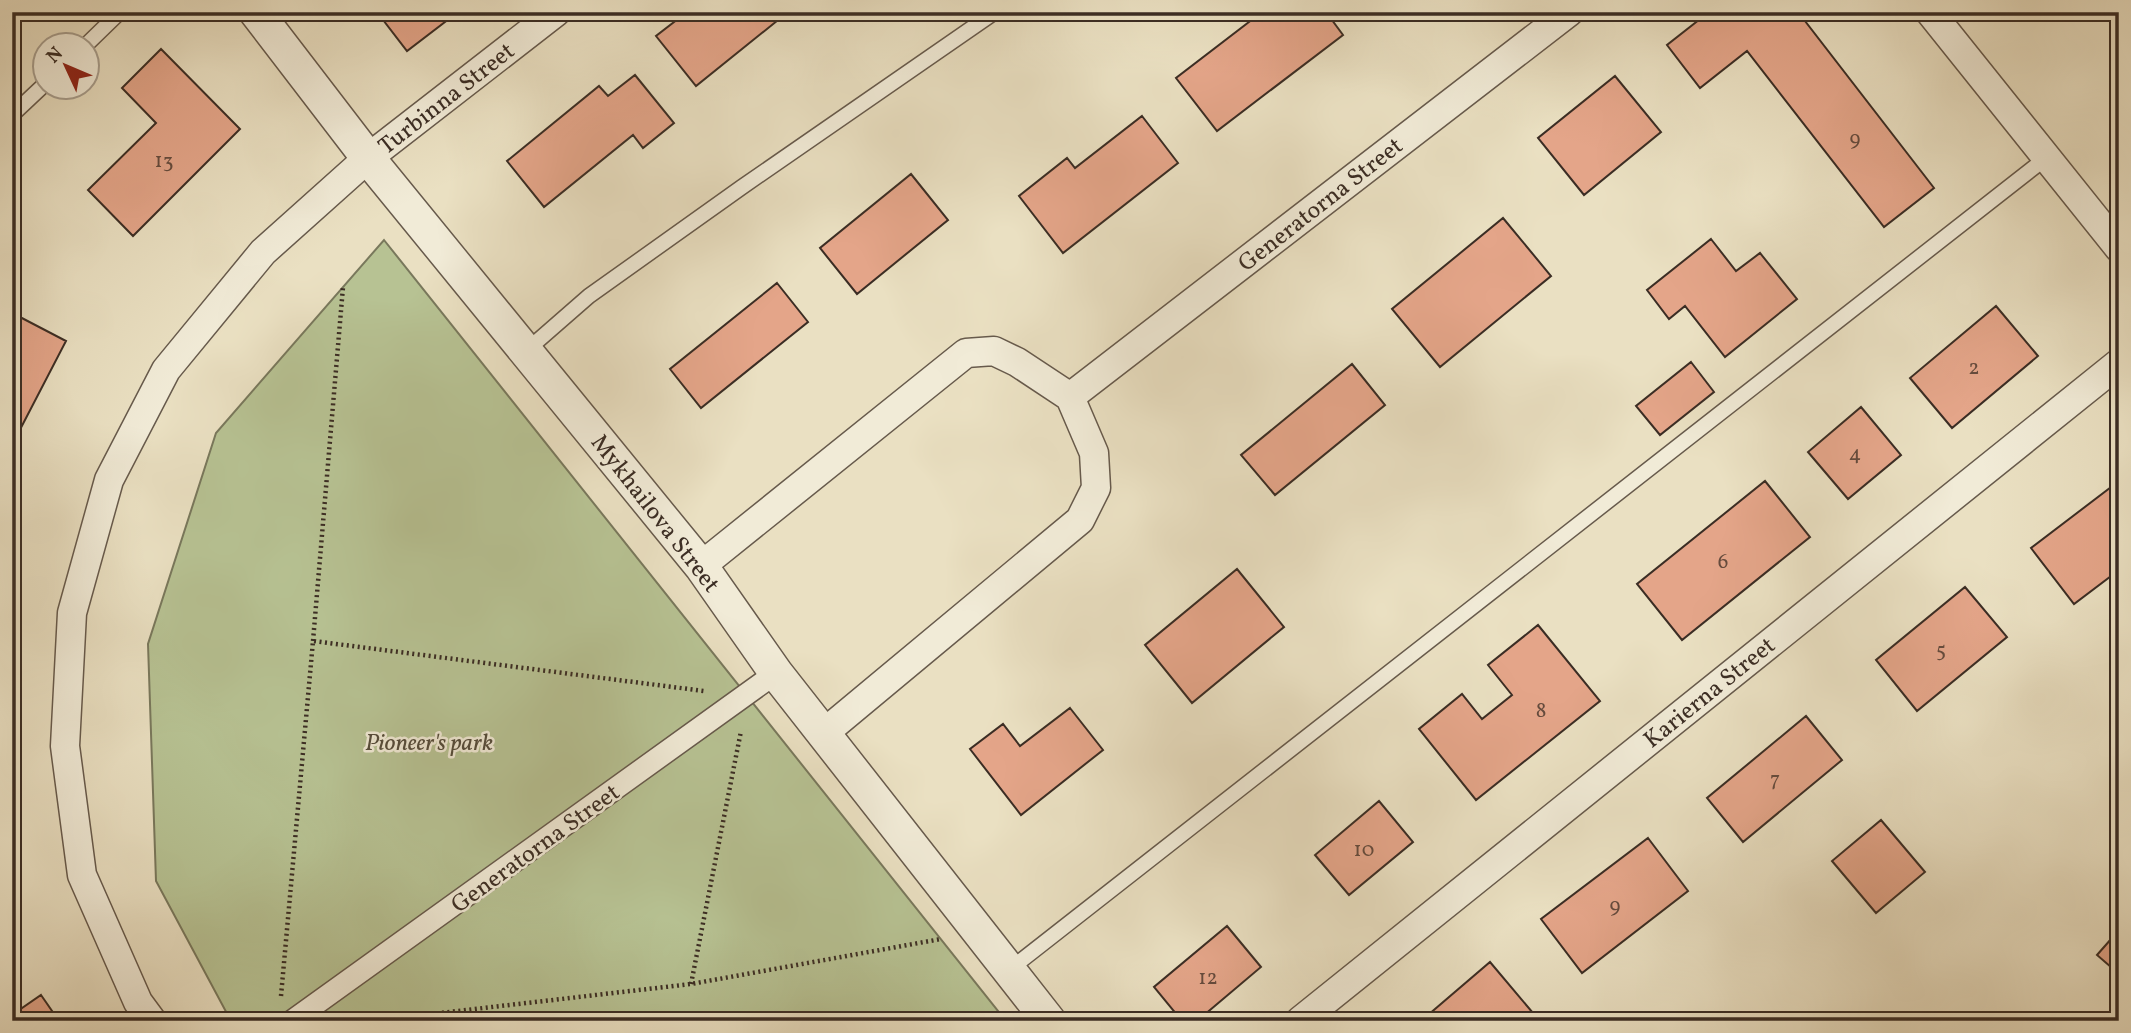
<svg xmlns="http://www.w3.org/2000/svg" width="2131" height="1033" viewBox="0 0 2131 1033" font-family="Vollkorn,serif">
<rect width="100%" height="100%" fill="#eae0c2"/>
<filter id="stains"><feTurbulence type="fractalNoise" baseFrequency=".00286" numOctaves="4"/><feColorMatrix values="0 0 0 0 .2 0 0 0 0 .09 0 0 0 0 .02 0 0 0 .5 -.17"/></filter>
<radialGradient id="worn" r=".72"><stop offset=".6" stop-color="#630" stop-opacity="0"/><stop offset="1" stop-color="#630" stop-opacity=".3"/></radialGradient>
<path fill="#b7c293" stroke="#79785c" stroke-width="2" d="M 384,240 L 1006,1021 L 231,1021 L 156,881 L 148,644 L 216,433 Z"/>
<path fill="#e4a589" stroke="#3b2d24" stroke-width="2" d="M 377,12 L 458,12 L 407,51 Z
M 687,12 L 788,12 L 696,86 L 656,36 Z
M 1262,12 L 1326,12 L 1343,35 L 1217,131 L 1176,78 Z
M 1709,12 L 1798,12 L 1934,188 L 1884,227 L 1747,51 L 1700,88 L 1667,45 Z
M 161,49 L 240,129 L 133,236 L 88,190 L 156,123 L 122,88 Z
M 635,75 L 674,123 L 643,148 L 633,135 L 544,207 L 507,161 L 599,86 L 608,96 Z
M 1615,76 L 1661,132 L 1584,195 L 1538,138 Z
M 1142,116 L 1178,163 L 1063,253 L 1019,196 L 1067,158 L 1075,168 Z
M 911,174 L 948,220 L 857,294 L 820,248 Z
M 1503,218 L 1551,276 L 1440,367 L 1392,309 Z
M 1711,239 L 1736,271 L 1760,253 L 1797,299 L 1725,357 L 1685,306 L 1669,319 L 1647,290 Z
M 777,283 L 808,322 L 701,408 L 670,369 Z
M 1996,306 L 2038,356 L 1952,428 L 1910,378 Z
M 18,316 L 66,341 L 12,445 L 12,327 Z
M 1691,362 L 1714,392 L 1660,435 L 1636,406 Z
M 1352,364 L 1385,405 L 1275,495 L 1241,455 Z
M 1861,407 L 1901,455 L 1848,499 L 1808,452 Z
M 1765,481 L 1810,537 L 1682,640 L 1637,584 Z
M 2119,481 L 2119,570 L 2074,604 L 2031,548 Z
M 1237,569 L 1284,627 L 1192,703 L 1145,645 Z
M 1965,587 L 2007,637 L 1917,711 L 1876,660 Z
M 1538,625 L 1600,701 L 1476,800 L 1419,729 L 1462,694 L 1482,719 L 1512,695 L 1488,665 Z
M 1070,708 L 1103,750 L 1021,815 L 970,749 L 1003,724 L 1020,746 Z
M 1806,716 L 1842,760 L 1743,842 L 1707,798 Z
M 1379,801 L 1413,842 L 1349,895 L 1315,855 Z
M 1881,820 L 1925,872 L 1876,913 L 1832,861 Z
M 1648,838 L 1688,891 L 1582,973 L 1541,919 Z
M 1227,926 L 1261,967 L 1197,1021 L 1182,1021 L 1154,987 Z
M 2119,930 L 2119,974 L 2097,955 Z
M 1490,962 L 1533,1013 L 1525,1021 L 1421,1021 Z
M 41,995 L 59,1021 L 12,1021 L 12,1015 Z"/>
<g fill="none" stroke-linecap="round" stroke-linejoin="round">
<g stroke="#675a4c" stroke-width="17">
<path id="service" d="M 85,46 L 120,12
M 12,115 L 46,83
M 526,351 L 589,296 L 742,187 L 995,12
M 1009,970 L 2046,158"/>
</g>
<g stroke="#675a4c" stroke-width="24">
<path id="pedestrian" d="M 292,1021 L 776,673"/>
</g>
<g stroke="#675a4c" stroke-width="31">
<path id="minor" d="M 1930,12 L 2119,248
M 1070,397 L 1569,12
M 701,566 L 966,353 L 994,351 L 1017,362 L 1070,397 L 1094,453 L 1096,488 L 1080,520 L 824,733
M 152,1021 L 138,1002 L 82,875 L 65,746 L 72,613 L 109,480 L 166,370 L 263,252 L 368,158 L 556,12
M 1300,1021 L 2119,363"/>
</g>
<g stroke="#675a4c" stroke-width="36">
<path id="tertiary" d="M 256,12 L 368,158 L 701,566 L 776,673 L 1049,1021"/>
</g>
<path stroke="#3b2d24" stroke-width="4.5" stroke-dasharray="2 3.5" stroke-linecap="butt" d="M 313,641 L 343,287
M 691,984 L 741,731
M 281,996 L 313,641 L 704,691
M 371,1021 L 691,984 L 941,939"/>
<use href="#service" stroke="#f1ebd7" stroke-width="14"/>
<use href="#pedestrian" stroke="#f1ebd7" stroke-width="21"/>
<use href="#minor" stroke="#f1ebd7" stroke-width="28"/>
<use href="#tertiary" stroke="#f1ebd7" stroke-width="33"/>
</g>
<g text-anchor="middle" stroke-width="5" stroke-linejoin="round" paint-order="stroke">
<g font-size="21" fill="#654b3d">
<text x="1855" y="145">9</text>
<text x="164" y="167">13</text>
<text x="1974" y="374">2</text>
<text x="1855" y="460">4</text>
<text x="1723" y="568">6</text>
<text x="1941" y="656">5</text>
<text x="1541" y="717">8</text>
<text x="1775" y="786">7</text>
<text x="1364" y="856">10</text>
<text x="1615" y="912">9</text>
<text x="1208" y="984">12</text>
</g>
<g font-size="24" fill="#3b2d24" stroke="#f1ebd7">
<text transform="translate(446 98) rotate(-38)" y="8">Turbinna Street</text>
<text transform="translate(1320 204) rotate(-38)" y="8">Generatorna Street</text>
<text transform="translate(656 513) rotate(52)" y="8">Mykhailova Street</text>
<text transform="translate(1709 692) rotate(-39)" y="8">Karierna Street</text>
<text transform="translate(535 848) rotate(-36)" y="8">Generatorna Street</text>
</g>
<g font-size="24" font-style="italic" fill="#544b3a" stroke="#f1ebd7">
<text x="429" y="750">Pioneer's park</text>
</g>
</g>
<rect width="2131" height="1033" fill="none" stroke="#eae0c2" stroke-width="42"/>
<rect x="14" y="14" width="2103" height="1005" fill="none" stroke="#3b2d24" stroke-width="3.5"/>
<rect x="21" y="21" width="2089" height="991" fill="none" stroke="#3b2d24" stroke-width="2"/>
<g transform="translate(66 66) rotate(314)"><circle r="33" fill="#f1ebd7" stroke="#a89f8f" stroke-width="2"/>
<path d="M0-5L12 26L0 18L-12 26Z" fill="#8f2418"/>
<text y="-10" font-size="19" font-weight="bold" text-anchor="middle" fill="#3b2d24">N</text>
</g>
<rect width="100%" height="100%" filter="url(#stains)"/>
<rect width="100%" height="100%" fill="url(#worn)"/>
</svg>
